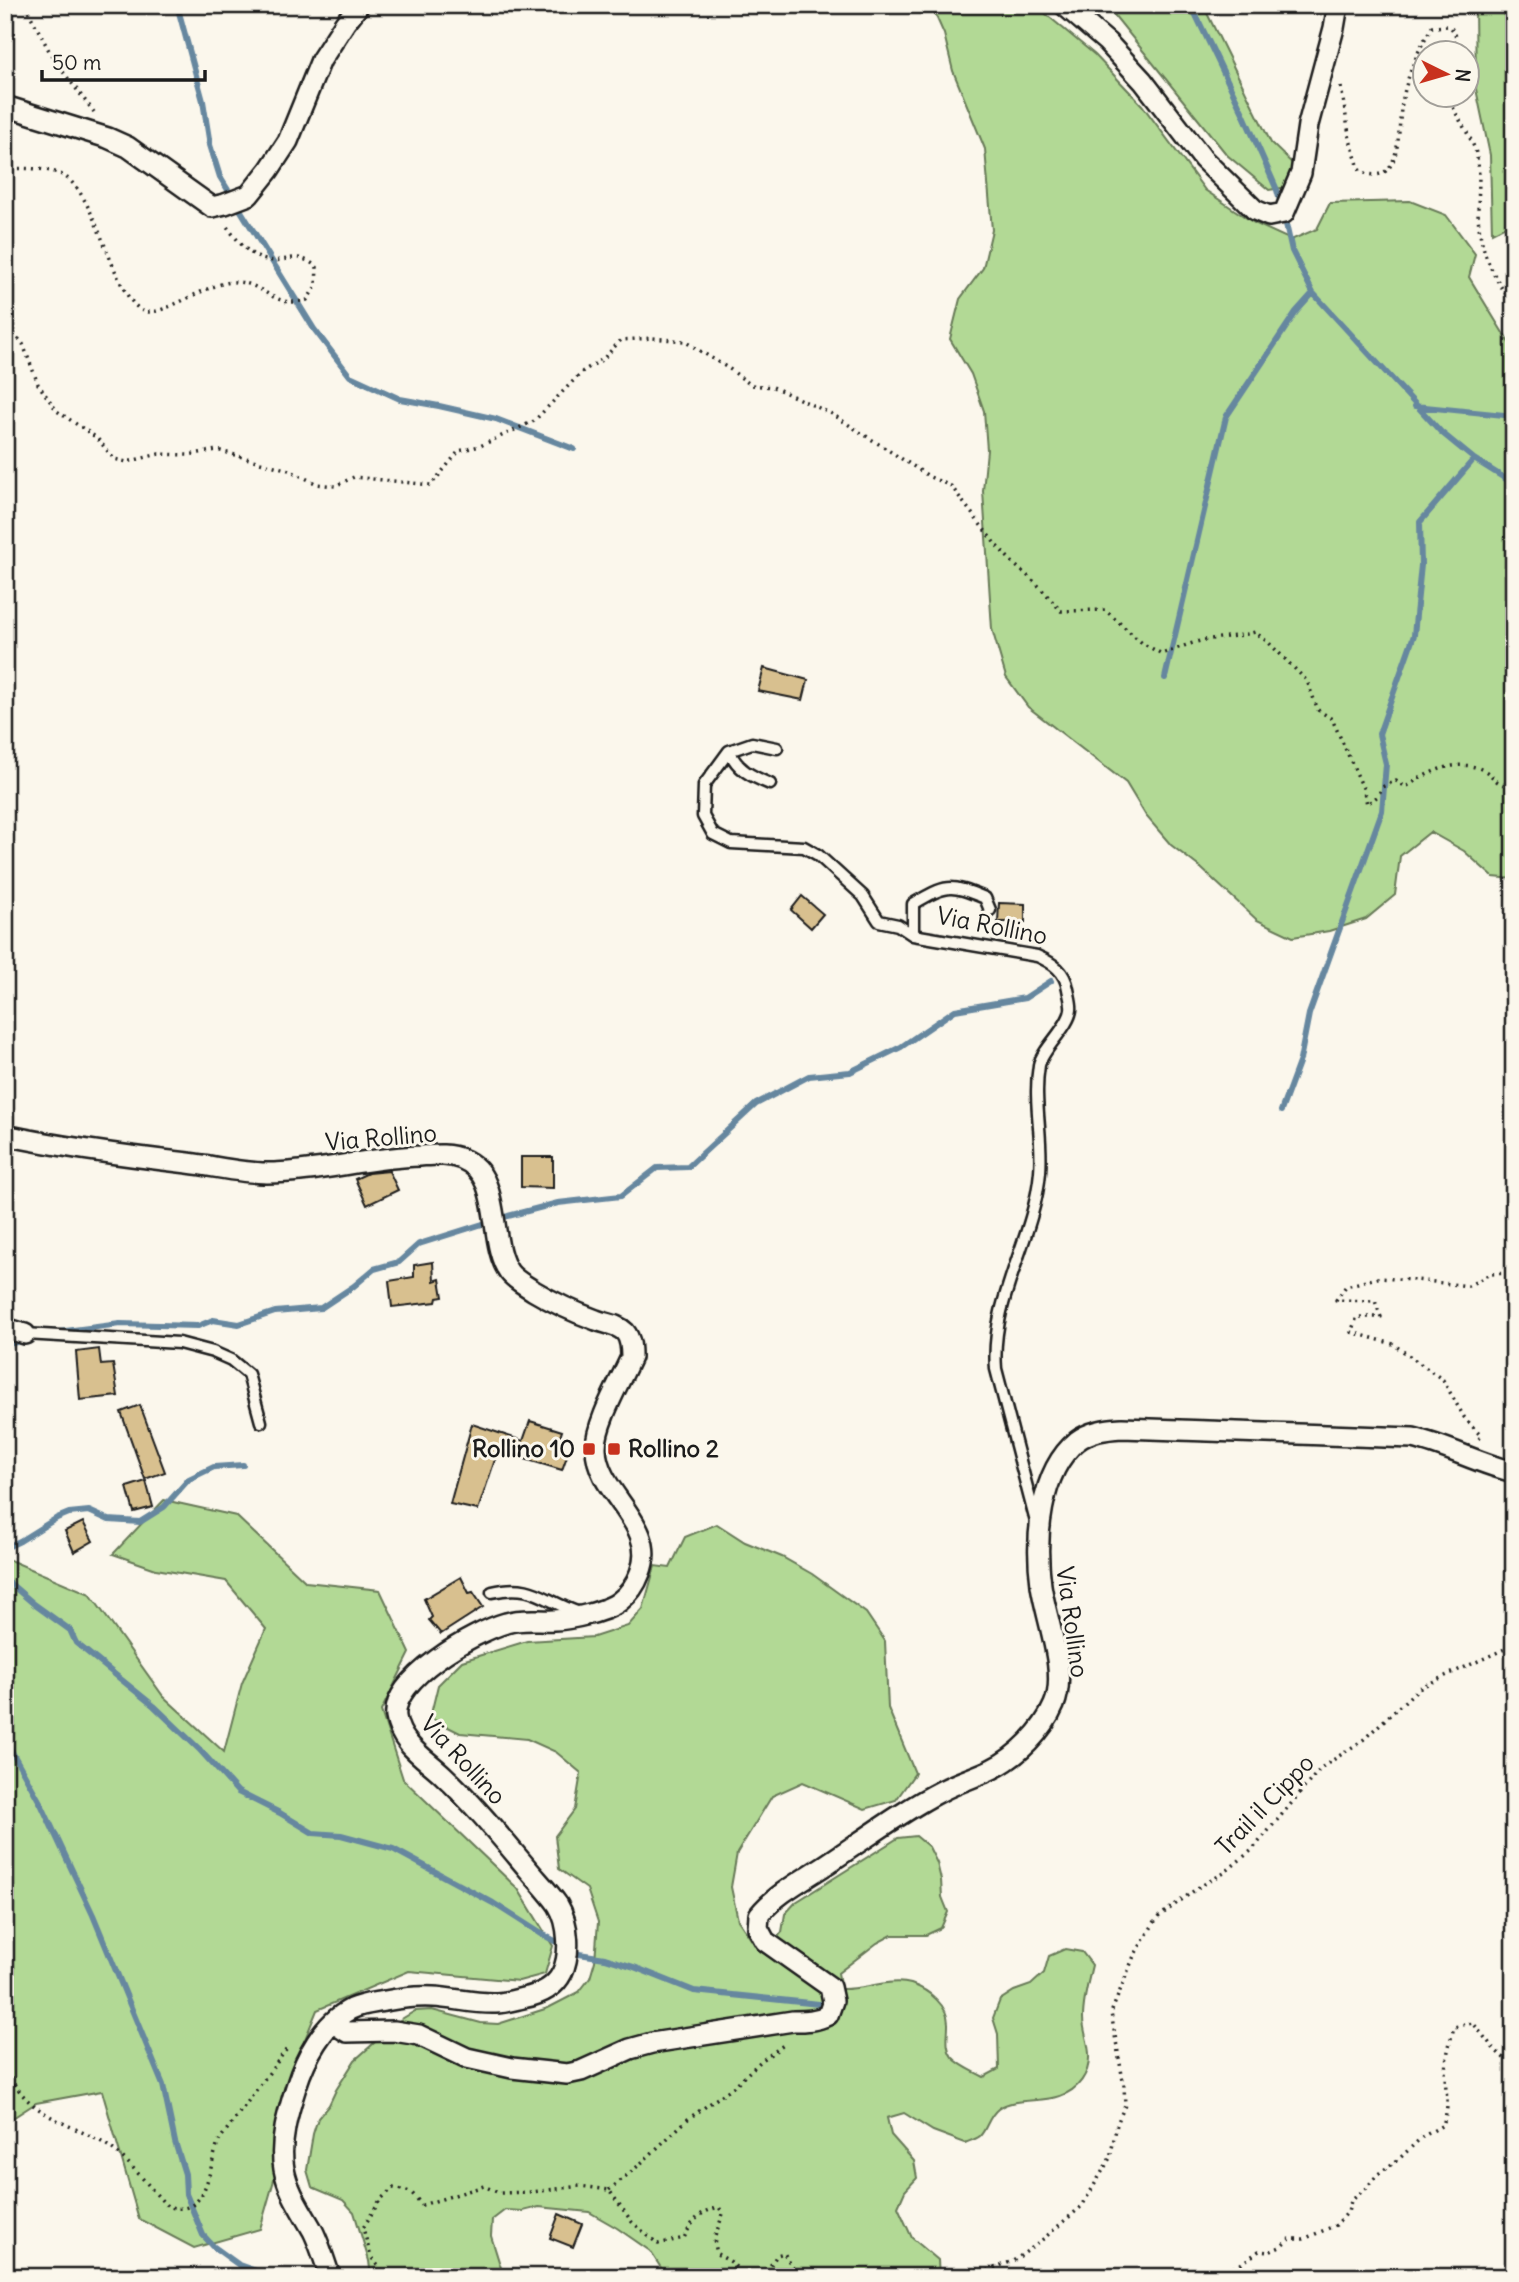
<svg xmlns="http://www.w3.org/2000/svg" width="1519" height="2282" viewBox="0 0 1519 2282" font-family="Delius,sans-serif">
<rect width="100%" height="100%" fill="#fbf7ec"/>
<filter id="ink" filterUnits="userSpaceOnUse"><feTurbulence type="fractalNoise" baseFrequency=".0143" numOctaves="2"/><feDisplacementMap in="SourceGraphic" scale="14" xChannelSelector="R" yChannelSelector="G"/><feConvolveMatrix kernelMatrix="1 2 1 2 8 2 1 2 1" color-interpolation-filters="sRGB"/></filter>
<g filter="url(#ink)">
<path fill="#b2d995" stroke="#677a58" stroke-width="2" d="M 931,5 L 1035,5 L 1095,55 L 1142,105 L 1205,190 L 1254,223 L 1291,240 L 1317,229 L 1330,203 L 1410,201 L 1446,215 L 1475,254 L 1469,277 L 1514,351 L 1514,879 L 1493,877 L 1464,851 L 1430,832 L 1400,856 L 1395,895 L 1366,919 L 1329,931 L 1293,937 L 1257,920 L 1202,869 L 1171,845 L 1146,816 L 1126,783 L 1028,707 L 1006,677 L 992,629 L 983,491 L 987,450 L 984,411 L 971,374 L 950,339 L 960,299 L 983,268 L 992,230 L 985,149 L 953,71 L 944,34 Z
M 1106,5 L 1203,5 L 1271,143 L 1296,167 L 1288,187 L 1269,190 L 1227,155 Z
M 1475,5 L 1514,5 L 1514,222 L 1492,233 L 1490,155 L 1476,89 Z
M 164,1500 L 236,1516 L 306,1582 L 380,1590 L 410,1653 L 381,1711 L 403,1779 L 518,1889 L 553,1946 L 545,1974 L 519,1981 L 409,1971 L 317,2010 L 283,2093 L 276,2173 L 260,2229 L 194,2248 L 139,2219 L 102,2091 L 36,2103 L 5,2123 L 5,1558 L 90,1594 L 163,1696 L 224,1752 L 242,1683 L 266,1629 L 226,1581 L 156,1569 L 113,1554 Z
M 717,1524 L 745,1542 L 782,1557 L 812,1574 L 866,1613 L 885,1641 L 888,1708 L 915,1773 L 896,1800 L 865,1809 L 803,1782 L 772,1796 L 737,1853 L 731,1887 L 738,1920 L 753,1942 L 771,1945 L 782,1932 L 785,1914 L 796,1902 L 898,1838 L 916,1836 L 929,1847 L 937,1863 L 941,1880 L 942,1897 L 948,1912 L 941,1928 L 926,1935 L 892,1935 L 877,1943 L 838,1973 L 841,1989 C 863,1990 890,1978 911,1984 C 929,1990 949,2006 948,2025 C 948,2036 945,2047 952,2057 C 960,2066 973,2071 984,2077 L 999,2069 L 998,2034 L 993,2018 L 1000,2000 L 1014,1991 L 1031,1985 L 1044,1973 L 1049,1956 L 1065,1949 L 1082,1952 L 1092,1965 C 1088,1983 1083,2000 1083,2018 C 1083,2031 1089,2043 1089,2055 C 1090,2074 1078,2090 1060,2096 C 1041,2103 1014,2097 998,2109 C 988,2117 987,2129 980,2136 C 977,2139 969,2141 965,2143 L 933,2131 L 904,2113 L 887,2118 L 891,2135 L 914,2161 L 917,2178 L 905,2191 L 898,2207 L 912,2238 L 938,2260 L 939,2277 L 667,2277 L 650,2251 L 617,2228 L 589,2212 L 539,2207 L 523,2211 L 505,2210 L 492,2220 L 491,2236 L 501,2268 L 501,2277 L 371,2277 L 369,2261 L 354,2212 L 343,2200 L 312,2187 L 307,2170 L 313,2134 L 318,2118 L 329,2105 L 336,2090 L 355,2060 L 400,2020 L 415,2011 L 432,2010 L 481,2023 L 498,2024 L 548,2008 L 579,1992 L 590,1978 L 595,1961 L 598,1922 L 587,1889 L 559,1869 L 555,1836 L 575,1809 L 581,1773 L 556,1752 L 527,1739 L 460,1733 L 430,1718 L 438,1685 L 462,1661 L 527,1641 L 594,1637 L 628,1626 L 643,1609 L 655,1566 L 670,1568 L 685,1537 Z"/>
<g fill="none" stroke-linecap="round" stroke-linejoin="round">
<path stroke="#66879f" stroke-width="6" d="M 177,5 L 203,101 L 210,145 L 220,177 L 314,329 L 350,376 L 400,399 L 439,406 L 496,419 L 574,449
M 1191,5 L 1243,113 L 1277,190 L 1281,205
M 1284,215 L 1292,251 L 1313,293 L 1441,432 L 1474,459 L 1514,484
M 1415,406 L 1514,416
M 1165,678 L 1226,417 L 1296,312 L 1313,293
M 1281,1111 L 1300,1060 L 1309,1014 L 1382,811 L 1386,764 L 1379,734 L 1414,635 L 1421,565 L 1420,522 L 1474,459
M 50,1333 L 120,1324 L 198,1326 L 213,1320 L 239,1324 L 275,1312 L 321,1308 L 354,1286 L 374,1269 L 399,1262 L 419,1244 L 508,1216 L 558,1203 L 621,1196 L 657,1168 L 688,1167 L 756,1104 L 809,1076 L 850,1072 L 901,1047 L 955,1010 L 1025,998 L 1051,981
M 5,1345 L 23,1340
M 5,1548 L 20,1541 L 57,1518 L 69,1513 L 89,1511 L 109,1520 L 140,1522 L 164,1507 L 189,1479 L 214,1467 L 243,1465
M 5,1579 L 34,1604 L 70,1630 L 76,1643 L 154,1706 L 199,1749 L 238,1792 L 280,1813 L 313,1833 L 341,1835 L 393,1849 L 493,1903 L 540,1933 L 579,1954 L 605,1958 L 634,1967 L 694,1991 L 819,2004
M 5,1736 L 12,1752 L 41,1804 L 93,1915 L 163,2085 L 175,2142 L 185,2174 L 186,2194 L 203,2235 L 214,2247 L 239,2265 L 273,2277"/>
</g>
<path fill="#d8c08f" stroke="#1c1c1c" stroke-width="2" d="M 764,668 L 808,680 L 803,700 L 758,691 Z
M 802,896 L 823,914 L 811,928 L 791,910 Z
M 999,903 L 1025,904 L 1025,922 L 998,922 Z
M 521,1157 L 553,1157 L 553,1188 L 521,1187 Z
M 389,1171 L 398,1190 L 367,1205 L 355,1179 L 368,1173 Z
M 433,1262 L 434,1281 L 440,1279 L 443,1297 L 437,1298 L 436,1302 L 392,1307 L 389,1281 L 414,1277 L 414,1265 Z
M 99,1349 L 101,1365 L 113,1364 L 118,1396 L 80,1400 L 76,1352 Z
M 140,1405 L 165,1472 L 145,1479 L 121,1412 Z
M 530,1421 L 562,1431 L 555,1452 L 567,1456 L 562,1470 L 498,1451 L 478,1510 L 450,1504 L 472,1424 L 523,1441 Z
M 146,1481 L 153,1507 L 134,1512 L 127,1487 Z
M 83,1522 L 93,1541 L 74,1552 L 65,1531 Z
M 461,1577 L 469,1593 L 473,1592 L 483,1607 L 441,1634 L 429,1620 L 432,1617 L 424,1599 Z
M 559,2214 L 582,2224 L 573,2247 L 550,2238 Z"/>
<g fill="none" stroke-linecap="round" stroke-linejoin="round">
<g stroke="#1c1c1c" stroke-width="15">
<path id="service" d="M 777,748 L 752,743 L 729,751 L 704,785 L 703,816 L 713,834 L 731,843 L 804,847 L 818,855 L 863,896 L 879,921 L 898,925 L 913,935 L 1037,956 C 1053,963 1065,971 1068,989 C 1069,995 1072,1004 1071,1010 C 1069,1027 1043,1048 1039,1065 C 1033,1101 1043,1137 1040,1172 C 1034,1240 990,1300 996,1369 L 1036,1522
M 729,751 C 738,770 751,776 770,784
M 913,935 L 913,904 C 946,885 949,883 985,898 L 990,910
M 25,1334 L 179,1343 L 213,1352 L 231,1360 L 248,1374 L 261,1422
M 492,1592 C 534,1582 543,1601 580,1613"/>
</g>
<g stroke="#1c1c1c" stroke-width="24">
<path id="minor" d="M 1064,5 L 1107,42 L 1143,81 L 1203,159 L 1255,210 L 1269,216 L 1284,213 L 1301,173 L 1308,125 L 1334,28 L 1338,5
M 5,106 L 108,138 L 128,147 L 212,207 L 225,204 L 249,195 L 269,170 L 288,141 L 321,60 L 345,23 L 359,5
M 5,1135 C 65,1148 127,1156 188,1163 C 214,1166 241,1173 267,1173 C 318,1173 368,1157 420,1156 C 434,1155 448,1153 462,1159 C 504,1175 487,1242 509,1272 C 515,1280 525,1285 534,1291 C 554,1303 574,1312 596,1320 C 606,1324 617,1324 625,1332 C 631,1339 631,1349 631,1357 C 621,1380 595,1424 596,1448 C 596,1494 660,1524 640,1573 C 636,1584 629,1594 620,1601 C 609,1611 569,1620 554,1620 C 538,1621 522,1618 506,1623 C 474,1632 391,1679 396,1717 C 400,1744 425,1758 443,1775 C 473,1803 500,1836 527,1868 C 537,1880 549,1892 558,1905 C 569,1923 571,1954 562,1973 C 554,1989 539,1995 523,1998 C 514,2000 505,2003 496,2003 C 475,2004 454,1998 433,1997 C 417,1996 401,1998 385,2001 C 374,2003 362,2004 351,2009 C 323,2023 305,2058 296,2087 C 288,2112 279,2142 284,2169 C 288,2192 302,2211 313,2231 C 320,2245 325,2262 330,2277
M 5,1328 L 25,1334
M 333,2023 L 347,2032 L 394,2031 L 419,2035 L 467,2058 L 512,2068 L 567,2074 L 581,2071 L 630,2049 L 652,2043 L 793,2021 C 806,2021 816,2021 828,2015 L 833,2001 L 830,1987 L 765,1941 L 758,1928 L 759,1915 C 777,1893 803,1880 827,1864 C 865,1839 902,1811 943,1790 C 958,1782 976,1777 992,1769 C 1017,1757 1043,1731 1054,1705 C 1068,1672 1046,1620 1041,1585 C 1035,1541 1039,1472 1077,1441 C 1090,1431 1106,1429 1122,1428 L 1413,1438 C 1448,1446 1479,1464 1514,1472"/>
</g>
<path stroke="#1c1c1c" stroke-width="3.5" stroke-dasharray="2 5" stroke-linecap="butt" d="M 25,5 L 54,60 L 94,112
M 1341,87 L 1350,140 L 1360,171 C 1404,191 1397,126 1402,103 C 1407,76 1418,49 1432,27 L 1449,26 C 1459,35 1456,41 1453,52
M 1449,94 C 1453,115 1470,132 1476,153 C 1481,172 1478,193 1478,212 C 1479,250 1493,277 1514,306
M 5,169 C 22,168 53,167 67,178 C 100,203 116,308 147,312 C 166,314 206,284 232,282 C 257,280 269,301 291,302 C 296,302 302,301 307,300 L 316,286 L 317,267 C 293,248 286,266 262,259 C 247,254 234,236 225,224
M 5,322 L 23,344 L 38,384 L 57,411 L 97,438 L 114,459 L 127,462 L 159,454 L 188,455 L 217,450 L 289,470 L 317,484 L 335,486 L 354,477 L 431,485 L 459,451 L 480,446 L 534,421 L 583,371 L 603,359 L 621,340 L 653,338 L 684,341 L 731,370 L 751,385 L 773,387 L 832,414 L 930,477 L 951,486 L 996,545 L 1016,566 L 1036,583 L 1061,611 L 1105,610 L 1142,643 L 1162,654 C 1176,649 1190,643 1205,640 C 1222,637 1238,637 1255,632 L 1269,643 L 1307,681 L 1318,710 L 1332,719 L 1363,788 L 1367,804 L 1378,796 L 1382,787 L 1396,781 L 1406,787 C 1429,771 1459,757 1485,771 C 1491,774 1493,779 1498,782 C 1503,785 1509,786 1514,788
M 1479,1439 L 1481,1436 L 1464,1417 L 1443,1380 L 1393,1344 L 1351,1332 L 1357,1317 L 1381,1317 L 1375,1301 L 1336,1300 L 1346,1286 L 1377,1278 L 1417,1280 L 1468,1286 L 1490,1274 L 1514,1273
M 5,2065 C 9,2073 12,2082 18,2089 C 39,2118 75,2126 105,2144 C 128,2158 148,2186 167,2206 C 210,2220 207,2166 220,2139 L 289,2046
M 609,2190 L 638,2166 L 688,2119 L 733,2087 L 761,2061 L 785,2044
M 383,2277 L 384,2273 L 371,2257 L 363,2228 L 380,2200 L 393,2188 L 411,2192 L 422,2205 L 484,2186 L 499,2193 L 532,2192 L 580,2186 L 609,2190 L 632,2222 L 658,2244 L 684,2238 C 693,2220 699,2212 719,2207 L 723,2214 L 714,2239 L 717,2254 L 731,2262 L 745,2277
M 763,2277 L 777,2255 L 784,2253 L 798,2277
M 984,2277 L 989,2270 L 1013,2261 L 1036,2245 L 1082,2206 L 1110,2158 L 1117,2124 L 1125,2105 L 1124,2086 L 1111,2013 L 1134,1956 L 1157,1918 L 1199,1887 L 1224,1873 L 1252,1850 L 1321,1768 L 1363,1740 L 1419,1688 L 1507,1648 L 1514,1650
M 1216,2277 L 1224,2270 L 1238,2266 L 1259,2251 L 1269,2252 L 1280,2247 L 1290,2239 L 1304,2239 L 1336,2225 L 1348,2212 L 1351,2201 L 1367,2187 L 1378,2174 L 1399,2159 L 1422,2137 L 1443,2125 C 1450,2102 1446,2098 1445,2076 C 1445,2059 1450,2043 1454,2027 L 1473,2023 L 1494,2049 L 1505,2059 L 1514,2058"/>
<use href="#service" stroke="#fbf7ec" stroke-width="10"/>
<use href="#minor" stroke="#fbf7ec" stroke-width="19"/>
</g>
</g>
<g fill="#c8321e" stroke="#fbf7ec" stroke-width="2.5">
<rect x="582" y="1442" width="14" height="14" rx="3.5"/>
<rect x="607" y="1442" width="14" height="14" rx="3.5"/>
</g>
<g text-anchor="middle" stroke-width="6" stroke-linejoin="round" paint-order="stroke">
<g font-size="24" fill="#1c1c1c" stroke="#fbf7ec">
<text transform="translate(992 926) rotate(11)" y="8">Via Rollino</text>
<text transform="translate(381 1138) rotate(-5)" y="8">Via Rollino</text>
<text transform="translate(1072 1622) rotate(82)" y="8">Via Rollino</text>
<text transform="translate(463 1760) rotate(47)" y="8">Via Rollino</text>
<text transform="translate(1265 1805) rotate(-46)" y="8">Trail il Cippo</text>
</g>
<g font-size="24" font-weight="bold" fill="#1c1c1c" stroke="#fbf7ec" text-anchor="end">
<text x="575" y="1457">Rollino 10</text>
<text x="628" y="1457" text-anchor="start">Rollino 2</text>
</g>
</g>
<rect width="1519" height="2282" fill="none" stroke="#fbf7ec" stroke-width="28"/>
<rect x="14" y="14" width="1491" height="2254" fill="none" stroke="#1c1c1c" stroke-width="2.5" filter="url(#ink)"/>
<g transform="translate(1446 74) rotate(95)"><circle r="33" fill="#fbf7ec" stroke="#a29f99" stroke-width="2"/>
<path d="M0-5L12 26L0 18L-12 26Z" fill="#c8321e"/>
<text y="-10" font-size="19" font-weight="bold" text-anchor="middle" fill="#1c1c1c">N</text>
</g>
<path d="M42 70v10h163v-10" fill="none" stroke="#1c1c1c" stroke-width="3.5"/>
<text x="52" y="70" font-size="21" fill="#1c1c1c" stroke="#fbf7ec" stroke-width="5" paint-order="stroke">50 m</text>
</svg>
